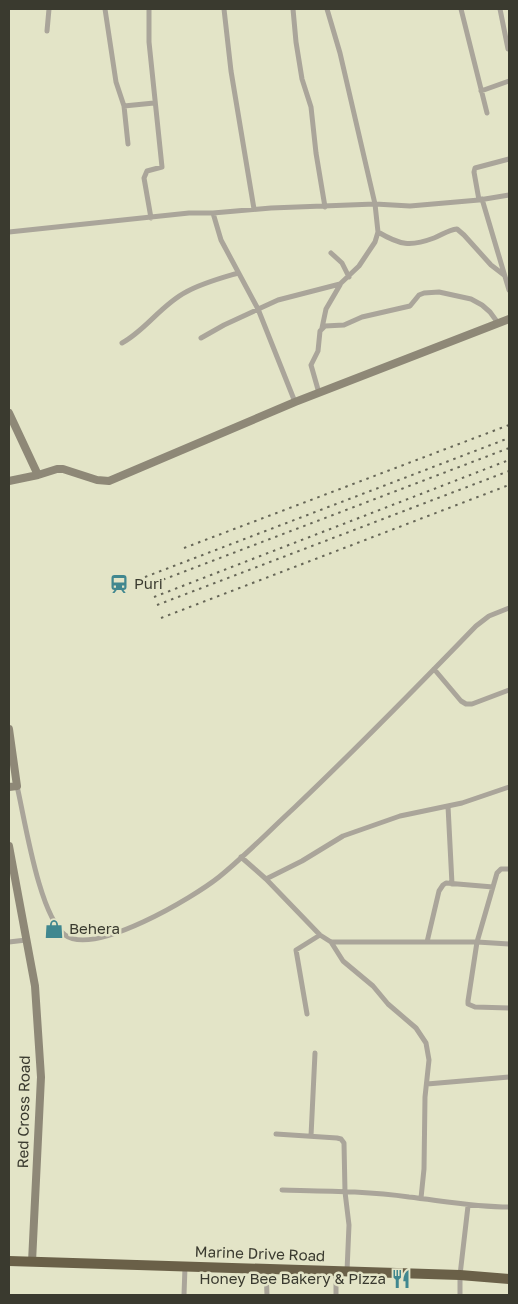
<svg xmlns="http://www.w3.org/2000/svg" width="518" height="1304" viewBox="0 0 518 1304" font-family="'Golos Text',sans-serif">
<rect width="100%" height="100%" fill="#e3e4c7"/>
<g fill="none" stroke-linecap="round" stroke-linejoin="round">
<path stroke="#aaa59a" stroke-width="5" d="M 105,9 L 116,82 L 124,106 L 128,144
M 149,9 L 149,42 L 162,167 L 147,171 L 144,178 L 151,218
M 224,9 L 231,71 L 254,209
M 293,9 L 296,42 L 302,79 L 311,107 L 316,153 L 325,207
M 461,9 L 487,113
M 500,9 L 508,49
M 47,31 L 49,9
M 481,91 L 509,81
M 124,106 L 154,103
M 482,199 L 509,290
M 479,200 L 474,172 L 475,168 L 509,159
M 213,213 L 221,240 L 258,309 L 295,402
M 9,232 L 189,213 L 213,213 L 271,208 L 375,204 L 410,206 L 479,200 L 509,195
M 378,232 C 400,245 410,247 434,238 C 442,235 448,230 457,229 L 464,235 L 491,265 L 504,275
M 331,253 L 342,263 L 349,277
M 322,328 L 326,309 L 340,285
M 201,338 L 224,325 L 278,300 L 340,284 L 359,266 L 375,242 L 378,232 L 375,204 L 340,53 L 327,9
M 122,343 C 146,330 161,305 186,292 C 202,283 221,278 238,273
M 319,393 L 311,365 L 318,351 L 320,331 L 325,326 L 344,325 L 362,317 L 410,306 L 419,295 L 424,293 L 439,292 L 471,299 L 482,305 L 490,312 L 498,323
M 434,669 L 461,701 L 466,704 L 472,704 L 509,690
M 17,786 C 25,820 39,915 65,935 C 94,957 194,897 219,877 C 245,856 269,831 294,808 C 356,749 416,688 476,626 L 489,616 L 509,608
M 448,806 L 452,884
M 241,857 L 266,879 L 320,935 L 331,942 L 477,942 L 509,944
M 509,869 L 501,869 L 497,873 L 477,942 L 468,1001 L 468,1004 L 475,1007 L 509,1008
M 266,879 L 302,861 L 343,836 L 400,816 L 462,803 L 509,787
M 9,942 L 26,940
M 331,942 L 343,961 L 373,986 L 388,1004 L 416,1028 L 426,1043 L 429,1060 L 425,1097 L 424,1169 L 421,1198
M 427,942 L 439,891 L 443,885 L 446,883 L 493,887
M 307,1014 L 296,950 L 320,935
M 427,1084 L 509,1077
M 276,1134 L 337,1138 L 341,1139 L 344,1143 L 345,1192 L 349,1225 L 347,1271
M 311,1136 L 315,1053
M 282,1190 C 324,1191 367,1191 409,1197 C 443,1201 475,1207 509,1207
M 266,1269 L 267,1295
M 336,1271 L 336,1295
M 184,1295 L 185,1267
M 460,1295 L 460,1275 L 468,1206"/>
<path stroke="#8e8877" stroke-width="8" d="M 9,413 L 38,475
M 9,481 L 38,475 L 57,469 L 63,469 L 97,480 L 109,481 L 295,402 L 509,319
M 9,729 L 17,786 L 9,787
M 9,846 L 35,986 L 41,1077 L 32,1262"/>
<path stroke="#6a6048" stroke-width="10" d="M 9,1261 L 460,1275 L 509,1279"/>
<path stroke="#666657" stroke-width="2" stroke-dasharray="2.5 5" stroke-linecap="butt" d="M 184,548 L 509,425
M 145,577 L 509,438
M 149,585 L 509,448
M 154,597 L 509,460
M 157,605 L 509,471
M 161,618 L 509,485"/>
</g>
<defs>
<g id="station-bare" transform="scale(1.5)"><path d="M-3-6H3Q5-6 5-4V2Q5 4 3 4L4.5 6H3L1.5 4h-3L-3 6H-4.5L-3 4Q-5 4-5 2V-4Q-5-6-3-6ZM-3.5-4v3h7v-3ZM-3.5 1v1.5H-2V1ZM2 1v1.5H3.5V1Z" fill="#40878f" stroke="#e3e4c7" stroke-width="2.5" paint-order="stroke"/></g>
<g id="shop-bare" transform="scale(1.5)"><path d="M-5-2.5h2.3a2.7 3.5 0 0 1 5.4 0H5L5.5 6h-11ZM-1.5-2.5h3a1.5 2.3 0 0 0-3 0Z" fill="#40878f" stroke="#e3e4c7" stroke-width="2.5" paint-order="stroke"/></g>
<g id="restaurant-bare" transform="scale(1.5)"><path d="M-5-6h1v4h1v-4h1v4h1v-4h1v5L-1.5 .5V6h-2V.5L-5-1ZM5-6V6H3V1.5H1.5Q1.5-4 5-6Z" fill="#40878f" stroke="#e3e4c7" stroke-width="2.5" paint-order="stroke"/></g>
</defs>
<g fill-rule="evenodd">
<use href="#station-bare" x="119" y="584"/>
<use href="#shop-bare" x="54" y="929"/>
<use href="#restaurant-bare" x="401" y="1279"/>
</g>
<g text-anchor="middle" stroke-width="5" stroke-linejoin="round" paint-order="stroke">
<g font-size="15" fill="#3a3a2f" stroke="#e3e4c7" text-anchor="start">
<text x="134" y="589">Puri</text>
<text x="69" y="934">Behera</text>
<text x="386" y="1284" text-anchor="end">Honey Bee Bakery &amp; Pizza</text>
</g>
<g font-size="15" fill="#3a3a2f" stroke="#e3e4c7">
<text transform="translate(24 1112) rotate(-89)" y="5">Red Cross Road</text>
<text transform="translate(260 1254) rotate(2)" y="5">Marine Drive Road</text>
</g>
</g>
<rect width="518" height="1304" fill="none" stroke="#3a3a2f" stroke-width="20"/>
</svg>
